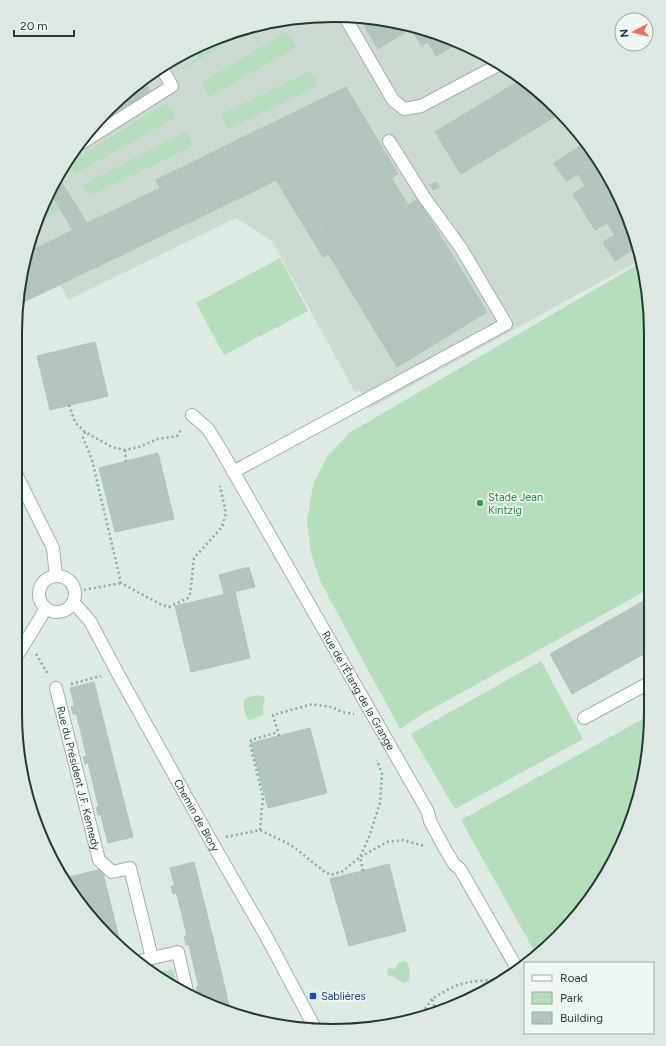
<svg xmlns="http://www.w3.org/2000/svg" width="666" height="1046" viewBox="0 0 666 1046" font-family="Figtree,sans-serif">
<rect width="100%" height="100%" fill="#deeae4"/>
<path fill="#ccdad2" d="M 312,16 L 374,18 L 435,32 L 492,57 L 542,94 L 585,139 L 618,193 L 640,251 L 642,259 L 369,409 L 359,390 L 355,392 L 272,241 L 236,218 L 68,300 L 60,285 L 18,305 L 18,291 L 48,193 L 94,123 L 139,81 L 192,48 L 250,26 Z"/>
<path fill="#b6ddbc" d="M 257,25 L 183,69 L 182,68 L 199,58 L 193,48 L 250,26 Z
M 286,32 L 296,47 L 209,97 L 201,83 Z
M 310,71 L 319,85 L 229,129 L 220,115 Z
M 167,103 L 176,117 L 75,174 L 68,163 Z
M 185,132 L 193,146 L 89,196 L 82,185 Z
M 48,193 L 59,211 L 39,220 Z
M 280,258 L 308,311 L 224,355 L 196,303 Z
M 642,262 L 650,312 L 649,589 L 421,715 L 400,729 L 320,581 L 311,553 L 307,521 L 313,485 L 327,457 L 349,433 Z
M 541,661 L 583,739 L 455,809 L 411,734 Z
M 259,695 L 264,697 C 266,702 264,702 263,707 C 263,710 264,711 263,715 L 253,719 L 249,720 C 245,716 241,702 246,698 C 248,697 256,696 259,695 Z
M 648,716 L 648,754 L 627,835 L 572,922 L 536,954 L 461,820 Z
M 403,961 L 407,962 C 410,968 410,975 409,981 L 403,983 L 394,977 L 387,975 L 388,968 L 395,969 C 397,965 398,962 403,961 Z
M 173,969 L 177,985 L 155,973 Z"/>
<path fill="#b3c5bc" stroke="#b0c4ba" d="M 366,17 L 380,19 L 392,40 L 378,49 L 361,20 Z
M 380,19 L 435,32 L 459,43 L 436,56 L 428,42 L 422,46 L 411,29 L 392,40 Z
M 143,79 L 150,91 L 91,127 L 94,124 L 139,81 Z
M 522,79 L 542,94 L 561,113 L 461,174 L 435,132 Z
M 346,87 L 398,174 L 381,184 L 340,116 L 261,153 L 300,217 L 316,208 L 328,228 L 317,235 L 329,254 L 323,257 L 276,180 L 246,195 L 226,163 L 163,194 L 156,180 Z
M 340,116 L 381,184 L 391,178 L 408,205 L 418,199 L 487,312 L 397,367 L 317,235 L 328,228 L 316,208 L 300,217 L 261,153 Z
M 585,143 L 623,205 L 639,246 L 615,261 L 603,242 L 615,235 L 607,223 L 595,230 L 573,194 L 585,186 L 578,174 L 566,181 L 554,163 Z
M 226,163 L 246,195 L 30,299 L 20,283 L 30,251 L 160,188 L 163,194 Z
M 58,177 L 87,223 L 73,230 L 49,191 Z
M 435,182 L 439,187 L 433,190 L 430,185 Z
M 20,283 L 30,299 L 18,305 L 18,291 Z
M 95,342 L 108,396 L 50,410 L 37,356 Z
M 158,453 L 174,519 L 115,532 L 99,468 Z
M 249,567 L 255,587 L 224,594 L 219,575 Z
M 235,592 L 250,658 L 191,672 L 175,606 Z
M 649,598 L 649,651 L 572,694 L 550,654 Z
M 94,682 L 109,743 L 97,746 L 95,737 L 83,741 L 70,688 Z
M 74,706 L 76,714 L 73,714 L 71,707 Z
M 310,728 L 327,793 L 268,808 L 251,743 Z
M 95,737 L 97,746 L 109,743 L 122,794 L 110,797 L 108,789 L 95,792 L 83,741 Z
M 87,756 L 88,763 L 85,764 L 83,757 Z
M 108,789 L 110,797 L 122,794 L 133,837 L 108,843 L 95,792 Z
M 96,807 L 99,807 L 101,814 L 98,815 Z
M 194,862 L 209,922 L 198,925 L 195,916 L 183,919 L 170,868 Z
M 389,864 L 406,931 L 349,946 L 330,879 Z
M 102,869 L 121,946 L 73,894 L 69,877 Z
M 171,886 L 174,886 L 176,893 L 173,894 Z
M 195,916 L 198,925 L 209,922 L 222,975 L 210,977 L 208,968 L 195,971 L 183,919 Z
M 184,936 L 187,936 L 189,944 L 186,945 Z
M 208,968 L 210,977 L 222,975 L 231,1014 L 202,999 L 195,971 Z
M 199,986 L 201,993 L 198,994 L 196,987 Z
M 434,1011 L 415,1020 L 408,1021 L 407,1019 Z"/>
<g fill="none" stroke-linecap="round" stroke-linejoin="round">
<g stroke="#a1b2aa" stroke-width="14">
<g id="minor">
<path d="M 345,17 L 393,100 L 404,109 L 421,106 L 500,64"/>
<path d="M 80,144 L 172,86 L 161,67"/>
<path id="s1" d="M 192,415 L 208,429 L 221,450 L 428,812 L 430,821 L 445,849 L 454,864 L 460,869 L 518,970"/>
<path d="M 233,472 L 506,324 L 461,248 L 424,197 L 389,141"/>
<path d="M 17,476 L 53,548 L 56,576"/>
<circle cx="57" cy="594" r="18"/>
<path id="s2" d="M 73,602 L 90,621 L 117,672 L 206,832 L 266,936 L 316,1030"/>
<path d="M 15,659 L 42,615 L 45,608"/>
<path id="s3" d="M 56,688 L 99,860 L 112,872 L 130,868 L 152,958"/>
<path d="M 584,718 L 649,683"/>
<path d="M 136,962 L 178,952 L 187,991"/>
</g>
</g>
<path stroke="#7daf9a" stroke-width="2.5" stroke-dasharray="2 3" stroke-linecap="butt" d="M 69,405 L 75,422 L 85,432 L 112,447 L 125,450 L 139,447 L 158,439 L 177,436 L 182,428
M 85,432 L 83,438 L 92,460 L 121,583 L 160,604 L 169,607 L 188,598 L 190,594 L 194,558 L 222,527 L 226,513 L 220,486
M 125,450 L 126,461
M 84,590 L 121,583
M 36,654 L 48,674
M 71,684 L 101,676
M 279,736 L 273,715 L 312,704 L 332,707 L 342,712 L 354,714
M 260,830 L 263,797 L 250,744 L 251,740 L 278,732
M 226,837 L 260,830 L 291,845 L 325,872 L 331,875 L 343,871 L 360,857 L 369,837 L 380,803 L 382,774 L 377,760
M 363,871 L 360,857 L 387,842 L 402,840 L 425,846
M 436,1011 L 432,999 C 448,989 460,982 479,981 C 488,980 496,981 505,979
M 394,1022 L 403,1020 L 409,1015 L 423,1012 L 432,999"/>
<use href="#minor" stroke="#fff" stroke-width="12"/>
</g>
<circle fill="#2e9e5b" stroke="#eef7f2" stroke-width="1.5" cx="480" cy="503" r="4"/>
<rect fill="#1a4fb4" stroke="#eef7f2" stroke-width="1.5" x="309" y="992" width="8" height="8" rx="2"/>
<g text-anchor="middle" stroke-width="3.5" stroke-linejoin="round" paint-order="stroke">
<g font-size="11" fill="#27864d" stroke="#eef7f2" text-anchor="start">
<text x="488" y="501">Stade Jean<tspan x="488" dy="13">Kintzig</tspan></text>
</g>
<g font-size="11" fill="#1f3a30" stroke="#eef7f2">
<text dy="4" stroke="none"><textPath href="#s1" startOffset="323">Rue de l'Étang de la Grange</textPath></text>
<text dy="4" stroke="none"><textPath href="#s3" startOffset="93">Rue du Président J.F. Kennedy</textPath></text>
<text dy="4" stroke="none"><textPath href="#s2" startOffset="247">Chemin de Blory</textPath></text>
</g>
<g font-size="11" fill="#164399" stroke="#eef7f2" text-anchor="start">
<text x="321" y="1000">Sablières</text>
</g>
</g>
<path d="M0 0H666V1046H0ZM333 22H333A311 311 0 0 1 644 333V713A311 311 0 0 1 333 1024H333A311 311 0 0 1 22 713V333A311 311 0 0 1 333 22Z" fill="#dde8e2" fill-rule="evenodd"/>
<path fill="none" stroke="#1f3a30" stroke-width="2" d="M333 22H333A311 311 0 0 1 644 333V713A311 311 0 0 1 333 1024H333A311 311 0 0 1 22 713V333A311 311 0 0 1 333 22Z"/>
<rect x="524" y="962" width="130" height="72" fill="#eef7f2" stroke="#9baba4"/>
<rect x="532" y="975" width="20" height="6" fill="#ffffff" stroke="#9baba4"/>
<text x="560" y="982" font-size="12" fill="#1f3a30">Road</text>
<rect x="532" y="992" width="20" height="12" fill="#b6ddbc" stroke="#9baba4"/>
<text x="560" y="1002" font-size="12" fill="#1f3a30">Park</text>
<rect x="532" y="1012" width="20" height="12" fill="#b3c5bc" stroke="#9baba4"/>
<text x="560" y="1022" font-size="12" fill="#1f3a30">Building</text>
<g transform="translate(634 32) rotate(263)"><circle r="19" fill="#eef7f2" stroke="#9baba4"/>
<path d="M0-3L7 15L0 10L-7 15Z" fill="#f7674f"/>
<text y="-6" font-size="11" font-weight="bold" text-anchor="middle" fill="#1f3a30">N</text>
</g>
<path d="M14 30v6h60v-6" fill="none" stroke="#1f3a30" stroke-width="2"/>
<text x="20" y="30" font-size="12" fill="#1f3a30" stroke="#eef7f2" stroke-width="3" paint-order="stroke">20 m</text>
</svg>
